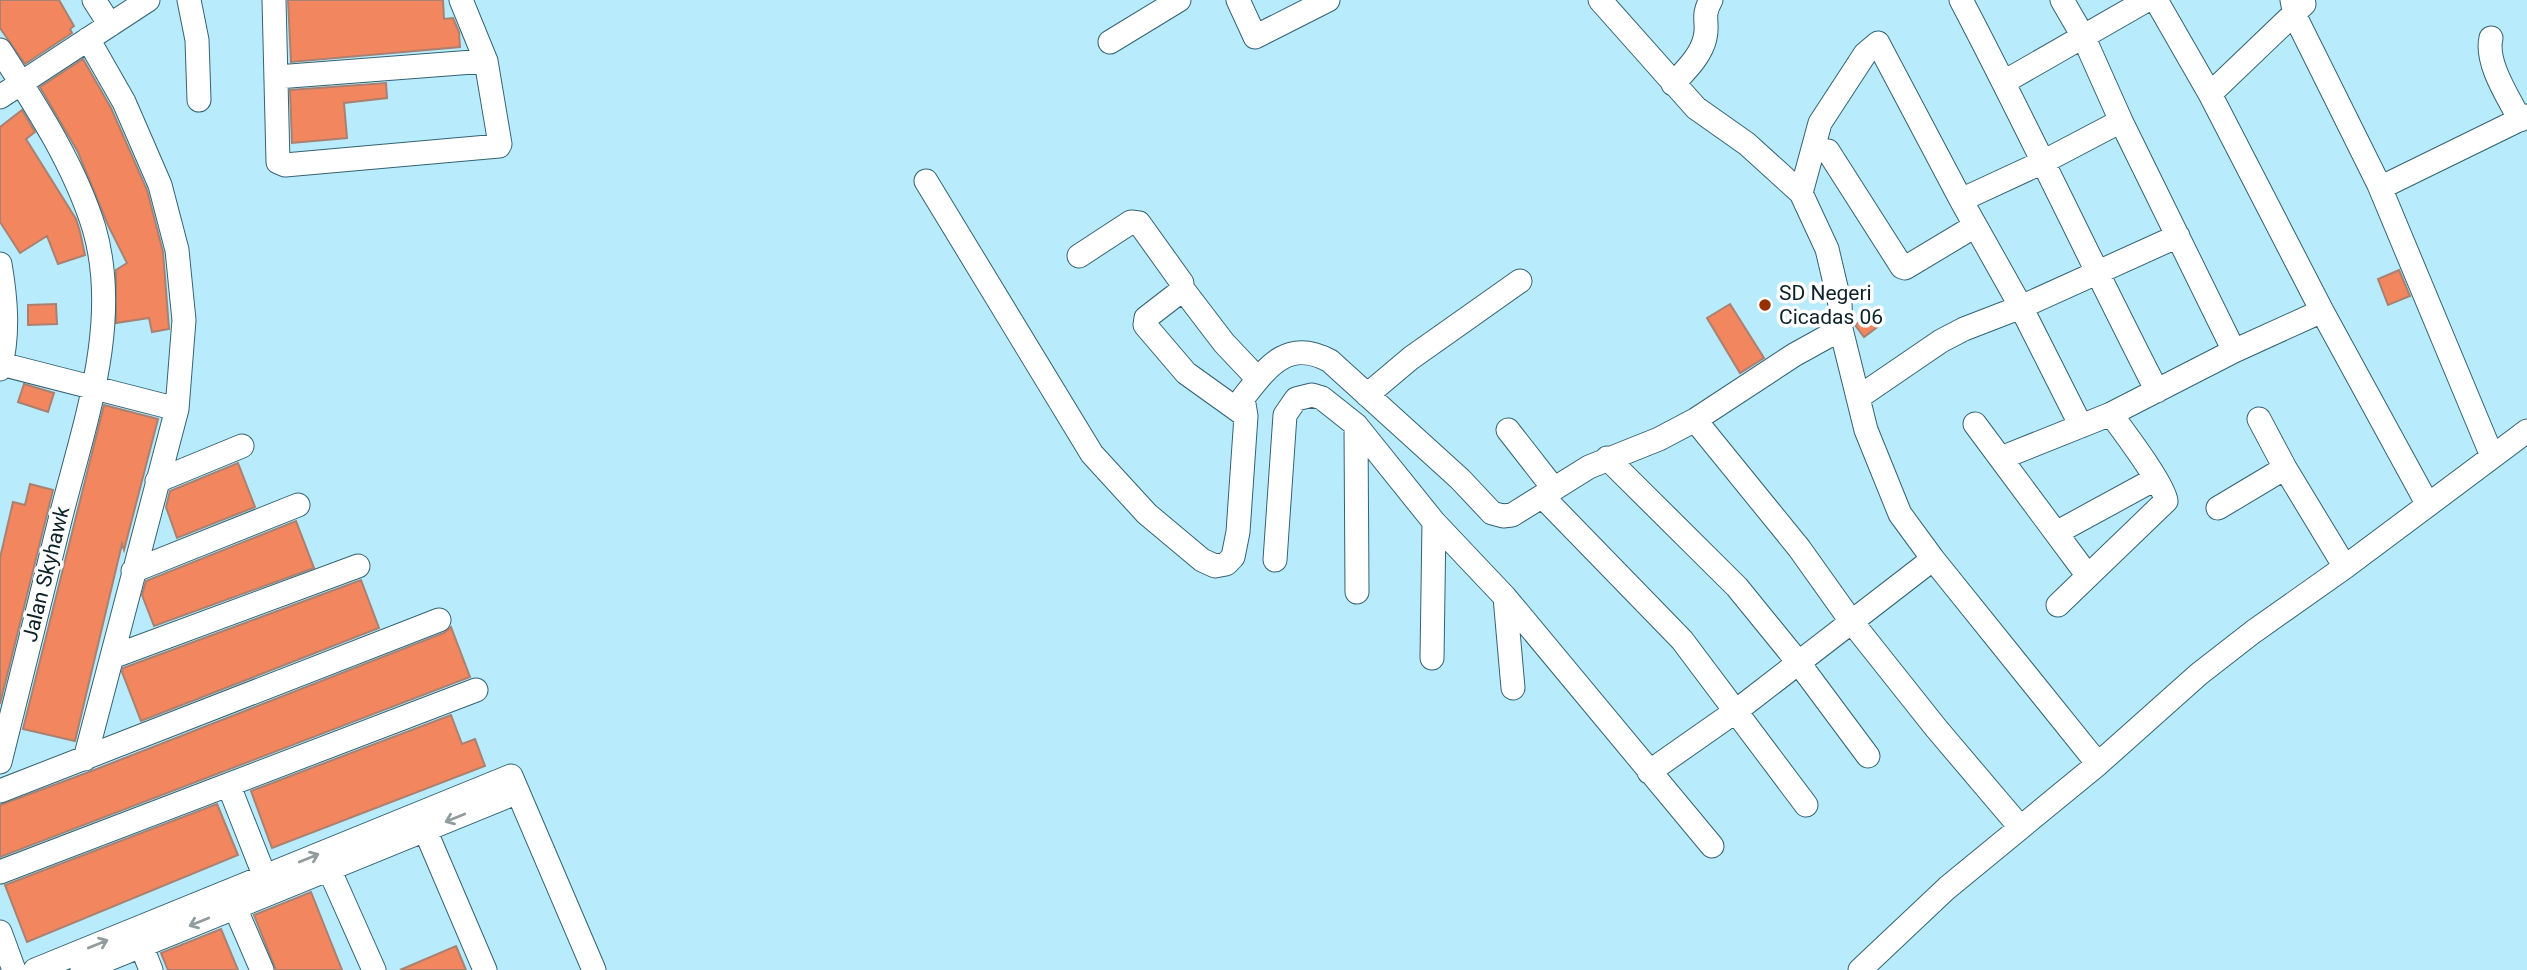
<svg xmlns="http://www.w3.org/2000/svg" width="2527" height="970" viewBox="0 0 2527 970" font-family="Roboto,sans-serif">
<rect width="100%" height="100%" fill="#b8ebfc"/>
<path fill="#f2865f" stroke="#aa8071" stroke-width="2" d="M 0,0 L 59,0 L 74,26 L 70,29 L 72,33 L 25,64 L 0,28 Z
M 288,0 L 443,0 L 444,19 L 453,18 L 459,32 L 460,47 L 291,62 Z
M 83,59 L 111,108 L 147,190 L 163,252 L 169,329 L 152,332 L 149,318 L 116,323 L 116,270 L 127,263 L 108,225 L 78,152 L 40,87 Z
M 386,83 L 387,98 L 344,103 L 347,138 L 292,143 L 290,90 Z
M 22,110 L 35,132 L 26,139 L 76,219 L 80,232 L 85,255 L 58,264 L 47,236 L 20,253 L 0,222 L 0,127 Z
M 2399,270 L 2410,296 L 2388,305 L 2378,279 Z
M 56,304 L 57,324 L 28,325 L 28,305 Z
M 1730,304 L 1764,358 L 1740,373 L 1707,318 Z
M 1871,313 L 1880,325 L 1864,337 L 1855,325 Z
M 24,384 L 54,393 L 48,412 L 18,402 Z
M 104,405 L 158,419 L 124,550 L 122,544 L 75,741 L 23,729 Z
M 238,463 L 255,507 L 177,538 L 166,507 L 170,491 Z
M 30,484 L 53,490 L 0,704 L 0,558 L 13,502 L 25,505 Z
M 296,521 L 314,568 L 154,626 L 142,595 L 146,581 Z
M 361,580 L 379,628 L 141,721 L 122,672 L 123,668 Z
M 451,627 L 470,677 L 0,857 L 0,805 L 89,772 L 444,633 Z
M 451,715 L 462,744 L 475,739 L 485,766 L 272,848 L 251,791 Z
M 217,804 L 238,855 L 27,942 L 5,885 Z
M 311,892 L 342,970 L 276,970 L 254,915 Z
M 221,929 L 238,970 L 168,970 L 161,953 Z
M 456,946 L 466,970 L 400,970 Z"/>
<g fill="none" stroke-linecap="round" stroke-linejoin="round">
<g stroke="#346372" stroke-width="25">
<path id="minor" d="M 94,0 L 110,25
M 189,0 L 197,40 L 199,100
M 274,0 L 278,162 L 285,165 L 499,146 L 500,144 L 486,61 L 461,0
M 1238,0 L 1255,37 L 1328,0
M 1600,0 L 1696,108 L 1747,144 L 1801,193 L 1827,249 L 1840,304 L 1841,329 L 1866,430 L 1900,514 L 1933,559 L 2098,764
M 1961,0 C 2029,129 2090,261 2157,391
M 2062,0 L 2084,38 L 2121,121 L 2234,351
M 2156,0 L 2210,94 L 2322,311 L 2428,505
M 2292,0 L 2295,16 L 2379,185 L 2386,185 L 2527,116
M 2491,38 C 2485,63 2509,98 2520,120
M 1110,42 L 1179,0
M 0,50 C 36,106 74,164 94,228 C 122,324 83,427 60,520 C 40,600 20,681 0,762
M 277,77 L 486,61
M 2004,82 L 2147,0
M 1673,84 C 1685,71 1701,56 1705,38 C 1709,22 1701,17 1711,0
M 2210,94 L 2304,4
M 0,97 L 148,0
M 1828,151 L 1902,267 L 1905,268 L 1975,226
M 926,181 L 1092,454 L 1147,514 L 1202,560 L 1215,566 L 1226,564 L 1233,557 L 1238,532 L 1246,416 L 1243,398 C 1268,366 1288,338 1330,361 L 1460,479 L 1492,513 L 1503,516 L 1512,515 L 1589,467 L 1659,439 L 1695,420 L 1794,355 L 1841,329
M 2379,185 L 2492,456
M 1801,193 L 1820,123 L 1865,54 L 1878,43 L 1961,200 L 2021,307 L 2081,426
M 1961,200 L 2043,162 L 2121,121
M 1079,256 L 1131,222 L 1139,223 L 1182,283 L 1181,291 L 1146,318 L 1145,325 L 1186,373 L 1246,416
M 0,264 C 6,299 9,334 0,369
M 1182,288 L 1224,343 L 1258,379
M 1,364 L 177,409
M 1367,395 L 1411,358 L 1520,281
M 1859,397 L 1941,341 L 1964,329 L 2021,307 L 2178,236
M 2259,419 L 2285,468 L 2345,567
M 1695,420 L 1799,548 L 1851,621 L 1936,728 L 2020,827
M 1975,424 L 2088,576
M 1356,425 L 1357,592
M 1508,430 L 1554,489
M 1607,458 L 1737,587 L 1798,662 L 1868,756
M 2001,458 L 2111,414 L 2234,351 L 2322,311
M 157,481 L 242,446
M 1543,497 L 1682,640 L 1806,805
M 2218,508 L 2285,468
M 2056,533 L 2155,479
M 1275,560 L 1285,415 L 1296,399 L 1312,395 L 1322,398 L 1356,425 L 1434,522 L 1505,597 L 1712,846
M 133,571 L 298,505
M 1505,597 L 1513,688
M 2058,605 L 2166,501 C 2164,484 2123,431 2111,414
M 112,657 L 358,566
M 1432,658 L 1434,522
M 85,759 L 177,409 L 184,320 L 177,250 L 160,185 L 124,102 L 88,39
M 1649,772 L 1736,711 L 1933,559
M 229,786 L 270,890
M 0,791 L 439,620
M 420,818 L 485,970
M 329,869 L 374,970
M 0,872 L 476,690
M 230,896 L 262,970
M 0,932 L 14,970
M 136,932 L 151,970
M 35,970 L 511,776 L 594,970
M 82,970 L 518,792
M 1860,970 L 1947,888 L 2098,764 L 2199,674 L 2253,632 L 2345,567 L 2527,431"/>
</g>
<use href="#minor" stroke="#fff" stroke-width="23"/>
</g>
<defs><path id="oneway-shaft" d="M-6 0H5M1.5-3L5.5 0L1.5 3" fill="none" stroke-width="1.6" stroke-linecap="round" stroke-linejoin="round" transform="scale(1.75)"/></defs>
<g stroke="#929b9e">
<use href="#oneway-shaft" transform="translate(455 818) rotate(158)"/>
<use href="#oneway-shaft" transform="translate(309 858) rotate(-22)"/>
<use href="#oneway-shaft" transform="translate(199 922) rotate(158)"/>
<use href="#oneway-shaft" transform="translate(98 944) rotate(-22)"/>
</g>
<circle fill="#953100" stroke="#fff" stroke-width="2.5" cx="1765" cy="305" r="7"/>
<g text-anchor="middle" stroke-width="7" stroke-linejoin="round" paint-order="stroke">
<g font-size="21" fill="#0d2128" stroke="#fff" text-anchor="start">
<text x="1779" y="300">SD Negeri<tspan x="1779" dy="24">Cicadas 06</tspan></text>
</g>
<g font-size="21" fill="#0d2128" stroke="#fff">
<text transform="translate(46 574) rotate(-76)" y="7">Jalan Skyhawk</text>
</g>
</g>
</svg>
